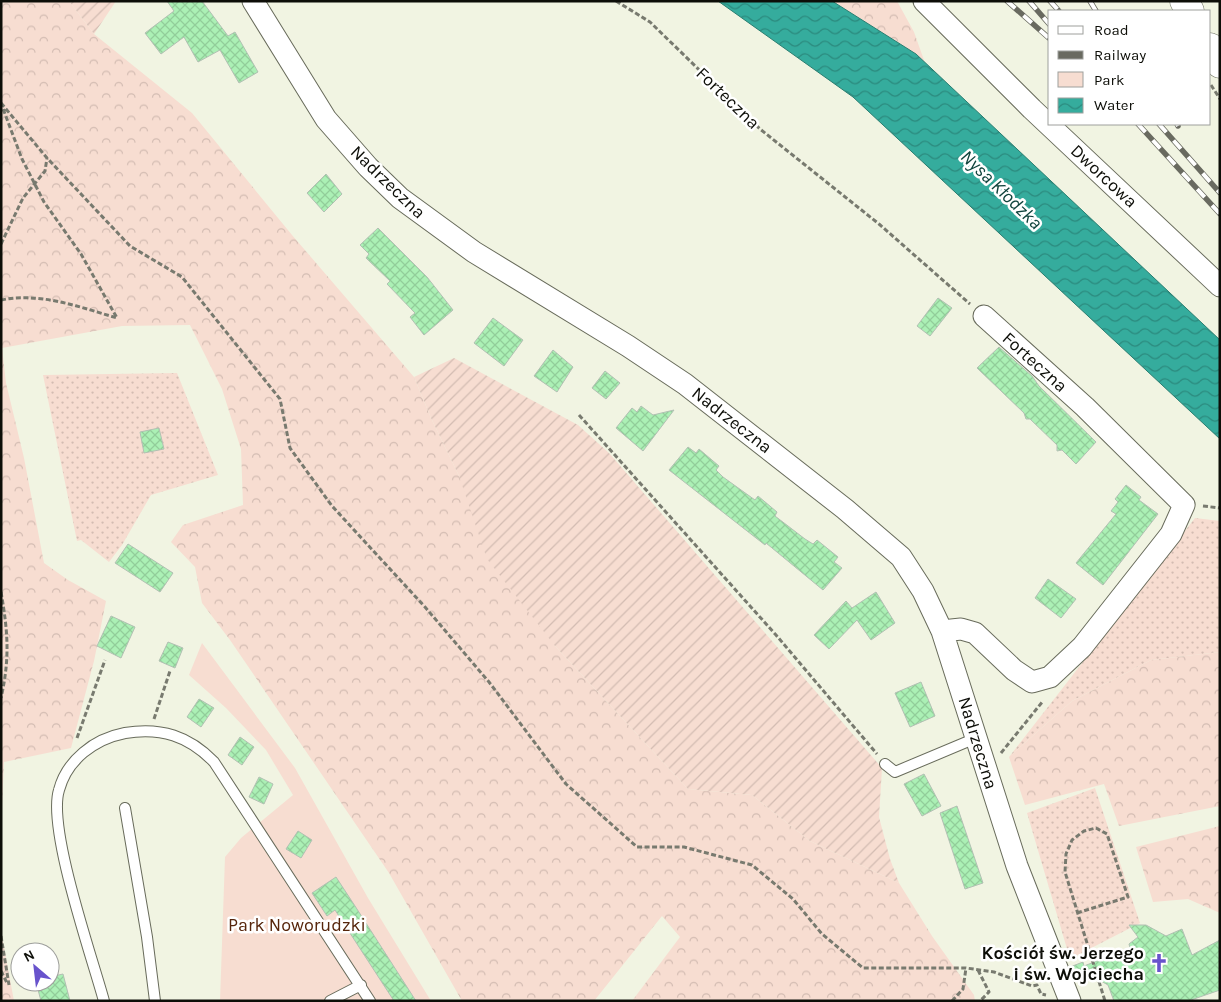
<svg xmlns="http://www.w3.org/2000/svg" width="1221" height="1002" viewBox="0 0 1221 1002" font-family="Karla,sans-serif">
<defs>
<pattern id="grass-dots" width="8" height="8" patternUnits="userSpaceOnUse" patternTransform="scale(1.25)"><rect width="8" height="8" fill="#f7ddd1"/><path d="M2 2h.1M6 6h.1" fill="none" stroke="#d3bcb2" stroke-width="1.8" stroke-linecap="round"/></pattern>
<pattern id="forest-crowns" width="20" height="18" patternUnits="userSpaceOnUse" patternTransform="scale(1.25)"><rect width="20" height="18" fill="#f7ddd1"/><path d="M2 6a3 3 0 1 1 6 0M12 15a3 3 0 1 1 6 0" fill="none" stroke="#d3bcb2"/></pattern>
<pattern id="garden-furrows" width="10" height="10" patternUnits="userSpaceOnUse" patternTransform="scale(1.25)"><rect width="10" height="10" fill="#f7ddd1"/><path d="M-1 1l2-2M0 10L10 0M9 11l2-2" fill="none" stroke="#d3bcb2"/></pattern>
<pattern id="water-waves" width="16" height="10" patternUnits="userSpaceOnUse" patternTransform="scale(1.25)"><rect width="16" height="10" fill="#35ac9d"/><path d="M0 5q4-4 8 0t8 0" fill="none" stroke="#2b8a7e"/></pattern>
<pattern id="building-cross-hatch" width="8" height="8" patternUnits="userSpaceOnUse" patternTransform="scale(1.25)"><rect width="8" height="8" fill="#abf0b5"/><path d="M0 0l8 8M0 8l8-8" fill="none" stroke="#92cd9a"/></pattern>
</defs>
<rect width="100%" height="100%" fill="#f1f4e2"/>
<path fill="url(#grass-dots)" d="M 177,373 L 218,475 L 151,495 L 122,545 L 109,562 L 81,540 L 77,541 L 43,375 Z
M 1195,518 L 1220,521 L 1220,652 L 1151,660 L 1072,701 L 1009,757 Z
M 1095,788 L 1140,923 L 1070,959 L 1027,813 Z"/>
<path fill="url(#forest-crowns)" d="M 1,1 L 69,1 L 94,34 L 192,113 L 292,235 L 414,377 L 431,418 L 459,476 L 555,646 L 688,789 L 752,795 L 810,841 L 899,883 L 932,936 L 974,995 L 975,1001 L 632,1001 L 680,937 L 662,916 L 594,1001 L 462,1001 L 389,873 L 230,640 L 202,603 L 195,567 L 171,542 L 183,525 L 243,505 L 241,449 L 222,389 L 190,325 L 122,326 L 2,348 L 6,383 L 24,458 L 44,563 L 68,580 L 106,601 L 94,661 L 71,748 L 4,762 L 1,829 Z
M 832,1 L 897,1 L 914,32 L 925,63 L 916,54 Z
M 1220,652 L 1220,806 L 1119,826 L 1104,784 L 1025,805 L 1009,757 L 1072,701 L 1151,660 Z
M 1220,826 L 1220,913 L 1188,899 L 1153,902 L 1136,847 Z
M 1,931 L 14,1001 L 1,1001 Z"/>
<path fill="#f7ddd1" d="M 202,643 L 295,768 L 368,898 L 431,1001 L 220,1001 L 225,857 L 241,838 L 293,795 L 266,750 L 226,708 L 189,675 Z"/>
<path fill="url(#garden-furrows)" d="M 69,1 L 116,1 L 94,34 Z
M 454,358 L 578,425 L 609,453 L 882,768 L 879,817 L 890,859 L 899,883 L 810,841 L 752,795 L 688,789 L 555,646 L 487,559 L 459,476 L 431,418 L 414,377 Z"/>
<path fill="url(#water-waves)" stroke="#297d70" d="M 718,1 L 832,1 L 916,54 L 1220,340 L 1220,439 L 853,97 Z"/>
<path fill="url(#building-cross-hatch)" stroke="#b2c0b3" d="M 167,1 L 202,1 L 228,36 L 235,32 L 258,72 L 239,83 L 220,50 L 198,62 L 184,37 L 161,54 L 145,33 L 174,11 Z
M 326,174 L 342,194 L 324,212 L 307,193 Z
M 378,228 L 427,277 L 453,310 L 424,335 L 410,317 L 415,313 L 387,284 L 390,281 L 366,258 L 369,254 L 360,245 Z
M 938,298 L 952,308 L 930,336 L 917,326 Z
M 493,318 L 523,340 L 504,366 L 474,343 Z
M 999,347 L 1032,376 L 1039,386 L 1096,442 L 1076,464 L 1062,450 L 1057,451 L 1057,445 L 1030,419 L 1026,419 L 1024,413 L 977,368 Z
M 553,350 L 573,367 L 557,392 L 534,376 Z
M 605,371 L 620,383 L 606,399 L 592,388 Z
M 641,406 L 653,415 L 674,410 L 643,451 L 616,428 L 632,408 L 637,412 Z
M 159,428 L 164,449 L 144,453 L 140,432 Z
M 688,447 L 696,453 L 699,449 L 719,466 L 716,470 L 723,477 L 755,500 L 758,496 L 777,512 L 775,516 L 805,539 L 813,544 L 817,540 L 838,557 L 834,562 L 842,568 L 823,590 L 766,543 L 765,545 L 669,470 Z
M 1126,485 L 1141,497 L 1139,500 L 1158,514 L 1103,585 L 1076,563 L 1116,514 L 1111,511 L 1118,502 L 1115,499 Z
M 128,544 L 173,573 L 160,592 L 115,563 Z
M 1048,579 L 1076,599 L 1061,618 L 1035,598 Z
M 876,592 L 895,623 L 871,640 L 857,620 L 829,649 L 814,635 L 846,601 L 852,608 Z
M 111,616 L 135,627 L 121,658 L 97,646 Z
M 168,642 L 183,648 L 175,668 L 159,661 Z
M 921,682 L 935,716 L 910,727 L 895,693 Z
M 199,699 L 214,708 L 201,727 L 187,717 Z
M 240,737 L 254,747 L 242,765 L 228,755 Z
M 924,774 L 941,806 L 922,816 L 904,784 Z
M 259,777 L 273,784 L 264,804 L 249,797 Z
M 957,806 L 983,883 L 965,889 L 940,813 Z
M 298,831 L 312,840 L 301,858 L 286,849 Z
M 336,877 L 355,906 L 416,1001 L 394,1001 L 335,910 L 327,916 L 312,893 Z
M 1129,925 L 1146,925 L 1166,936 L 1182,929 L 1192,955 L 1220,940 L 1220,990 L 1188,1001 L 1114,1001 L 1108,985 L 1087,973 L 1088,977 L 1076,981 L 1070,967 L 1083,962 L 1084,966 L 1130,948 L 1129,944 L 1138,937 Z
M 63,974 L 70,1001 L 41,1001 L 36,982 L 50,982 L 50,977 Z"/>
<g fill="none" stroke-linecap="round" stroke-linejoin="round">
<g stroke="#686b5b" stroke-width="12">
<path id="lane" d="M 885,764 L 895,772 L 976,738
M 125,808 L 147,937 L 155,1001
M 104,1001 C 92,957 47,828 59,790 C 67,760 94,739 125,733 C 161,727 189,736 214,762 L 370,1001
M 330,1001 L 361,985"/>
</g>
<g stroke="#686b5b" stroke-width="23">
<path id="street" d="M 253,1 L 326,119 L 368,167 L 400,198 L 474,252 L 628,346 L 685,384 L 845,509 L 901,557 L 923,591 L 942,631 L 1017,866 L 1070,1001
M 924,1 L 1032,109 L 1220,286
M 942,631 L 961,629 L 975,633 L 1014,670 L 1032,682 L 1050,677 L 1082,647 L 1171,534 L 1184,505 L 1085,407 L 984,316"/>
</g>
<g stroke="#686b5b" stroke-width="29">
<path id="secondary" d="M 1184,1 L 1190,11
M 1210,47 L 1220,64"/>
</g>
<path stroke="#787a6f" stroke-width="3" stroke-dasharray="5 2.5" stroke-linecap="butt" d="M 616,1 L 650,22 L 760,129 L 879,224 L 970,304
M 1211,85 L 1220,99
M 1,103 L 47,158 L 130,246 L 182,277 L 280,399 L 290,448 L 332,506 L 425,607 L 489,682 L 566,784 L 637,847 L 684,847 L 752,865 L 793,899 L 822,934 L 863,968 L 966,968 L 994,972 L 1032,986 L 1037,985 L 1041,994 L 1046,995
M 1,244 L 23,198 L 45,171 L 47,158
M 1,300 C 40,292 80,307 117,318 L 81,254 L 44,202 L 22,159 L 2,106
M 579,415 L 776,635 L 877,754
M 1203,506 L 1220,508
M 1,592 C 8,632 10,658 1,698
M 154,719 L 170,671
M 77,738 L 105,660
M 1001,753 L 1043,701
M 1077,913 L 1128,897 L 1107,834 L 1096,828 L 1084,831 L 1072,840 L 1066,854 L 1065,872 L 1105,1001
M 1,936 L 9,985
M 978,970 L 989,992 L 980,1001
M 1,971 L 7,983
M 952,1001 L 963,989 L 966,968"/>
<use href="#lane" stroke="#fff" stroke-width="10"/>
<use href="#street" stroke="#fff" stroke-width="21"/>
<use href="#secondary" stroke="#fff" stroke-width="28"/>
<g stroke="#696a60" stroke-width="5.5">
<path id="rail" d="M 1007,1 L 1050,39
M 1029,1 L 1050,25
M 1050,1 L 1059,11
M 1090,1 L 1096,11
M 1138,124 L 1220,214
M 1159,124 L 1220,193
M 1177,124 L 1178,126"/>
</g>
<use href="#rail" stroke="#fff" stroke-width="4" stroke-dasharray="11" stroke-linecap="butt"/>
</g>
<defs>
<g id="church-bare" transform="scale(1.5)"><path d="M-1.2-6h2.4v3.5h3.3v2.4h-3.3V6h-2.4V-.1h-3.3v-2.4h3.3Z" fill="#6853cc" stroke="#fff" stroke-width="2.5" paint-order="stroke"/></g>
</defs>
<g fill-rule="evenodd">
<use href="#church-bare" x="1159" y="963"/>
</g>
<g text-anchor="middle" stroke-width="5" stroke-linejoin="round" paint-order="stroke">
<g font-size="18" fill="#0d0e08" stroke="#fff">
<text transform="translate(728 98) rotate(44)" y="6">Forteczna</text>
<text transform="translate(1104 176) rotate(43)" y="6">Dworcowa</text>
<text transform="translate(388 182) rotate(44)" y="6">Nadrzeczna</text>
<text transform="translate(1035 362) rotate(42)" y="6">Forteczna</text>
<text transform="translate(732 420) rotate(38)" y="6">Nadrzeczna</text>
<text transform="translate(978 743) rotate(73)" y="6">Nadrzeczna</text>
</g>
<g font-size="18" fill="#56250b" stroke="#fff">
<text x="297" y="931">Park Noworudzki</text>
</g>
<g font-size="18" font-weight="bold" fill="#0d0e08" stroke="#fff" text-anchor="end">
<text x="1144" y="959">Kościół św. Jerzego<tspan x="1144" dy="21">i św. Wojciecha</tspan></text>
</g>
<g font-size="19" font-style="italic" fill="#10443d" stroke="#fff">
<text transform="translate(1002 189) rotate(44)" y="7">Nysa Kłodzka</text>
</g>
</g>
<rect width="1221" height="1002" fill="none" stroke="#0d0e08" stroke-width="5"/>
<rect x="1048" y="10" width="162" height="115" fill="#ffffff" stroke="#9e9f9c"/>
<rect x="1058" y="26" width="25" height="8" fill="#ffffff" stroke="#9e9f9c"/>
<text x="1094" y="35" font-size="15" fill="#0d0e08">Road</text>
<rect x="1058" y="51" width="25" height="8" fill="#696a60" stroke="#9e9f9c"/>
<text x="1094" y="60" font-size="15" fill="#0d0e08">Railway</text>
<rect x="1058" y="72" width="25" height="15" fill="#f7ddd1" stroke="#9e9f9c"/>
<text x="1094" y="85" font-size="15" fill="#0d0e08">Park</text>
<rect x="1058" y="98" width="25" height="15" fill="url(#water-waves)" stroke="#9e9f9c"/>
<text x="1094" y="110" font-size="15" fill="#0d0e08">Water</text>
<g transform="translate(35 967) rotate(332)"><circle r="24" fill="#ffffff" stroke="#9e9f9c"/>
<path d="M0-4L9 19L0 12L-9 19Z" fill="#6853cc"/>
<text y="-8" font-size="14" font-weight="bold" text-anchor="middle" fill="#0d0e08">N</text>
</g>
</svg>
